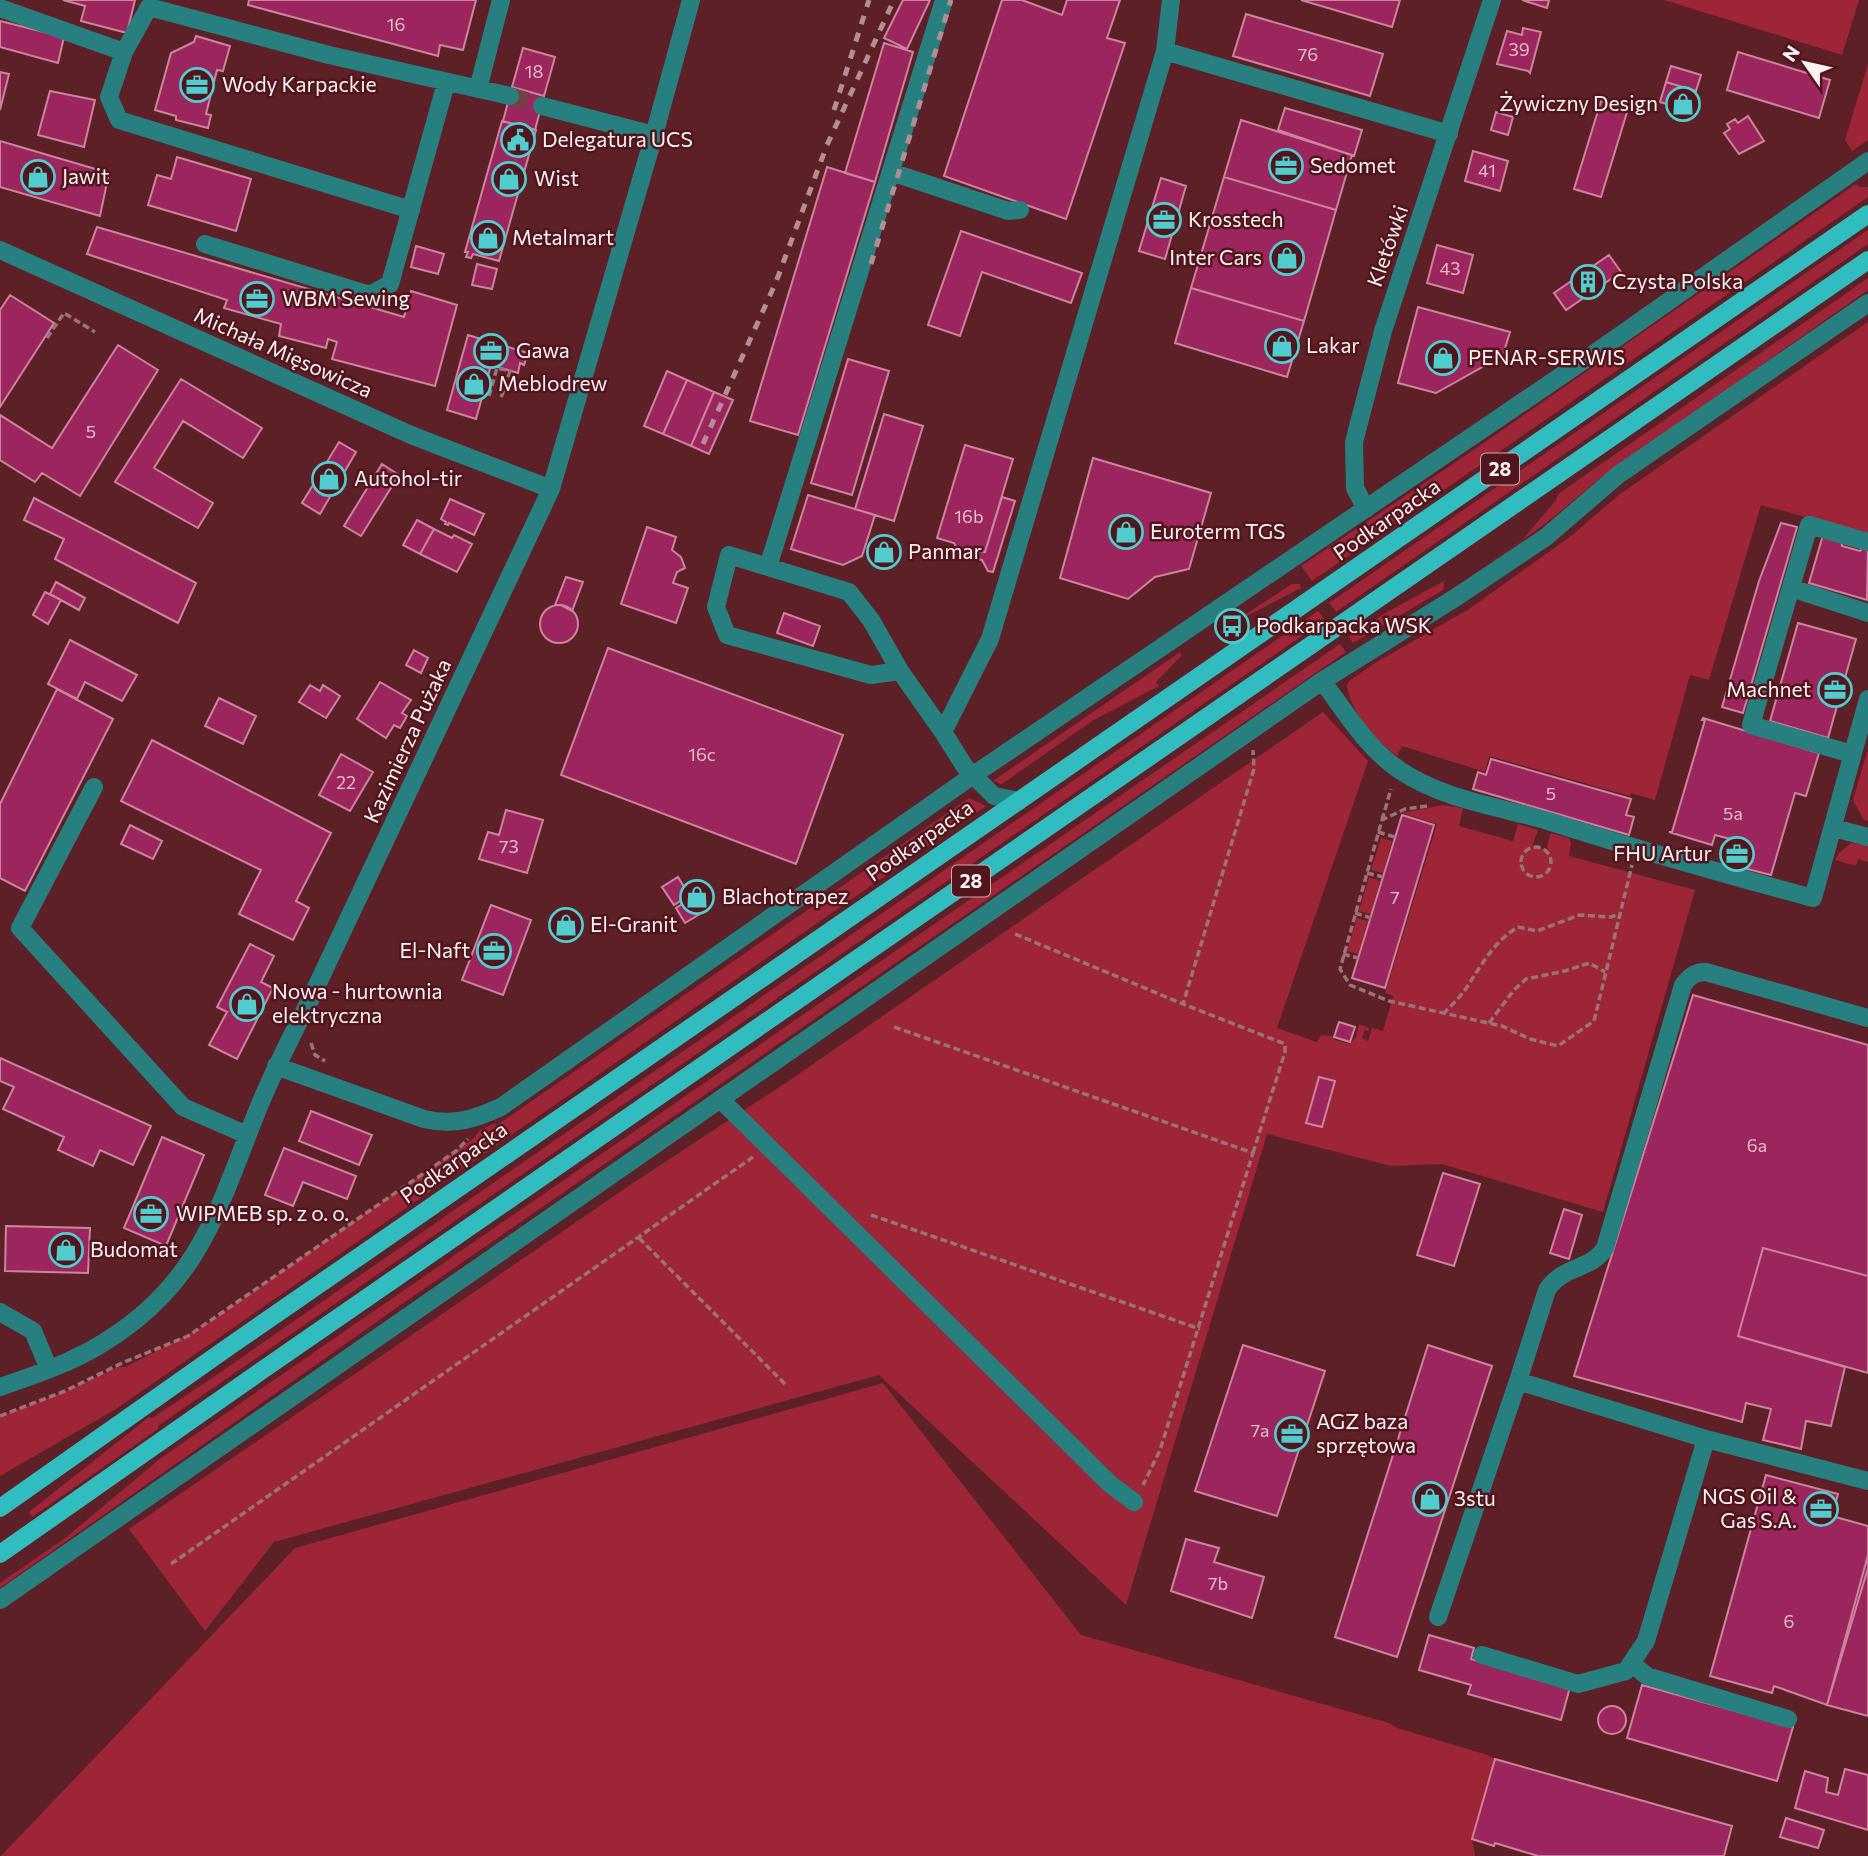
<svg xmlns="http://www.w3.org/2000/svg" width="1868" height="1856" viewBox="0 0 1868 1856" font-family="Commissioner,sans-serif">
<rect width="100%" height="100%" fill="#5d2027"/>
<path fill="#9e2438" d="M 1664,0 L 1859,0 L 1842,55 Z
M 1868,64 L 1868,140 L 1852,151 L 1845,140 Z
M 1856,184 L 1860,187 L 1868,187 L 1868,197 L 1312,581 L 1301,566 L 1475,449 Z
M 1868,230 L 1868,244 L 1336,612 L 1329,603 Z
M 1868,278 L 1868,290 L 1598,480 L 1545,524 L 1436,602 L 1523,539 L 1556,500 L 1558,494 Z
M 1868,322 L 1868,534 L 1761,505 L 1709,680 L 1690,675 L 1655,800 L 1631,793 L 1630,796 L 1489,756 L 1485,772 L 1402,746 L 1397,756 C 1376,740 1350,712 1347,685 L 1349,681 L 1375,663 L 1469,609 L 1571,536 L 1620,494 Z
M 1444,581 L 1443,590 L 1353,643 L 1349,637 L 1387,612 Z
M 1292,584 L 1300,584 L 1301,588 L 1247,616 L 1246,614 Z
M 1318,611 L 1325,620 L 158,1426 L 158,1429 L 32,1517 L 29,1512 L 149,1417 L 152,1418 L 212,1378 Z
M 1340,644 L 1346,652 L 402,1304 L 0,1588 L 0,1583 L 64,1539 L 161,1458 Z
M 1180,652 L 1182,655 L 1156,682 L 1159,686 L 1092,721 L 1005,782 L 1001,784 L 993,781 Z
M 1323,712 L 1368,761 L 1277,1028 L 1317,1042 L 1321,1035 L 1331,1036 L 1335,1040 L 1350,1044 L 1356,1037 L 1359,1024 L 1369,1028 L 1368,1031 L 1365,1030 L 1362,1038 L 1368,1041 L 1372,1028 L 1383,1031 L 1393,996 L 1385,993 L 1437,824 L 1402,813 L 1443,805 L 1463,808 L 1459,826 L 1513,841 L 1518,824 L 1538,830 L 1532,846 L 1548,850 L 1547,845 L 1551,833 L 1569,838 L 1571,843 L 1569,856 L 1695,890 L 1603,1212 L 1442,1164 L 1391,1166 L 1267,1134 L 1126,1605 L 879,1375 L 274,1542 L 205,1631 L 129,1529 L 630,1185 L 790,1080 Z
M 1868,749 L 1868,821 L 1864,820 L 1853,800 Z
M 969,798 L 986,806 L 116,1409 L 0,1476 L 0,1416 L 59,1394 L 118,1367 L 126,1367 L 202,1327 L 474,1138 L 480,1130 L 495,1123 L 497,1125 Z
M 1381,838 L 1392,841 L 1383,873 L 1371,870 Z
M 1851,843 L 1868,845 L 1868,862 L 1858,859 L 1856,866 L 1835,860 L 1839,853 Z
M 1369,877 L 1380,881 L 1371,914 L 1359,911 Z
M 1357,918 L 1368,921 L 1358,954 L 1347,951 Z
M 883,1383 L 1081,1635 L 1389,1723 L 1397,1728 L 1488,1755 L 1495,1759 L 1472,1839 L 1475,1856 L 1,1856 L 295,1548 Z"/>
<path fill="#9d255d" stroke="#ca859d" stroke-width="2" d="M 63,0 L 135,0 L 127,33 L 81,21 L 85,6 Z
M 249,0 L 476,0 L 463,50 L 440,45 L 438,56 L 248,5 Z
M 903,0 L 930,0 L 907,49 L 884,38 Z
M 1002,0 L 1022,0 L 1062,15 L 1067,0 L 1120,0 L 1107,38 L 1125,43 L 1066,219 L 944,176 Z
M 1301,0 L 1400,0 L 1392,27 Z
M 1522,0 L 1549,0 L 1547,8 Z
M 1246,14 L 1383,54 L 1370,96 L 1233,56 Z
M 0,21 L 64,37 L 58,63 L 0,47 Z
M 1523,28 L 1541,32 L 1530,73 L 1528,71 L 1497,64 L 1507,31 L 1522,35 Z
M 196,36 L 230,46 L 223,71 L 217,70 L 206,114 L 211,115 L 208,128 L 176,120 L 176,116 L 155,110 L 171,53 L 194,42 Z
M 884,43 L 913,52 L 875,182 L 845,173 Z
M 523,48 L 555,57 L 544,96 L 512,87 Z
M 1738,52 L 1830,80 L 1819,118 L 1727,90 Z
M 1671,66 L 1701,75 L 1696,91 L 1666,82 Z
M 0,72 L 9,74 L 0,110 Z
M 1666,82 L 1696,91 L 1688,120 L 1672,115 L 1674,106 L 1660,102 Z
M 512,87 L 544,96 L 535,130 L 503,121 Z
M 50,91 L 95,100 L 84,147 L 38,135 Z
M 1601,101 L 1628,109 L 1601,197 L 1574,189 Z
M 1285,108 L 1362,130 L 1354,156 L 1278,130 Z
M 1496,112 L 1513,117 L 1508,135 L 1491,130 Z
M 1748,116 L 1764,141 L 1739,154 L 1724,133 L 1730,129 L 1727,124 L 1735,119 L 1738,123 Z
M 1241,120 L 1352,155 L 1336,210 L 1224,177 Z
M 502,121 L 536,130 L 499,261 L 473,254 L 471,258 L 466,257 L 468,252 L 465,252 Z
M 0,141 L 109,173 L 100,216 L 0,187 Z
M 1473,151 L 1508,161 L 1500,191 L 1465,181 Z
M 177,157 L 251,179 L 236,231 L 148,205 L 157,175 L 171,179 Z
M 827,167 L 875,182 L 798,435 L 750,421 Z
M 1224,177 L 1336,210 L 1304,321 L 1191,288 Z
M 1161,178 L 1186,186 L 1165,259 L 1139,251 Z
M 97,227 L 404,317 L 411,291 L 457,305 L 435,386 L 332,359 L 337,342 L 328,339 L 326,348 L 279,336 L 281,324 L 224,308 L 227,300 L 87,254 Z
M 961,231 L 1082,273 L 1071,303 L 982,272 L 960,336 L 928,325 Z
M 1437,245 L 1473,255 L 1463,293 L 1427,283 Z
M 416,246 L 444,254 L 438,274 L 411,267 Z
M 1609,255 L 1621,272 L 1566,310 L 1554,293 Z
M 477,264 L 497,269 L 492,289 L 472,285 Z
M 1191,288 L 1304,321 L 1287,377 L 1175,343 Z
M 10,295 L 54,323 L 0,407 L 0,310 Z
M 1418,307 L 1510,332 L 1503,355 L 1488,351 L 1484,366 L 1436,393 L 1398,383 Z
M 468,335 L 528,353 L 524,365 L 520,363 L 518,373 L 491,365 L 476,419 L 447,410 Z
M 118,345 L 158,370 L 80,496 L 42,473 L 35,482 L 0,460 L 0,415 L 52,448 Z
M 848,359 L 889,371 L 852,495 L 811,483 Z
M 667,371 L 687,380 L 663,434 L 644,426 Z
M 181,379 L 262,428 L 243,458 L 183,421 L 154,468 L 213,503 L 198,528 L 115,482 Z
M 687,380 L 714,392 L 691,446 L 663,434 Z
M 714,392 L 733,400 L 709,454 L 691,446 Z
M 884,414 L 923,426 L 894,521 L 855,509 Z
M 339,442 L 356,452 L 320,514 L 302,503 Z
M 965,445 L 1013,459 L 985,552 L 965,547 L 958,550 L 954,543 L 937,538 Z
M 1093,458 L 1211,493 L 1189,569 L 1155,577 L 1128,599 L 1060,578 Z
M 382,464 L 399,475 L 361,536 L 344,526 Z
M 808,495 L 875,515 L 862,556 L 843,565 L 791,549 Z
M 1002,497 L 1015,501 L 993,572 L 988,571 L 982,560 L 977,559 L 979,551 L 985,552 Z
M 34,498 L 196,583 L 178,623 L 55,559 L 64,539 L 24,520 Z
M 450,499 L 484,514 L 474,535 L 449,523 L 448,525 L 445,524 L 446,522 L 441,519 Z
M 417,520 L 434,529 L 420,554 L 403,545 Z
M 1781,523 L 1797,527 L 1743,713 L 1722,707 L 1759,581 Z
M 647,527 L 676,537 L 672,550 L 681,557 L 685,568 L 677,572 L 673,583 L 688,588 L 676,623 L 621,604 Z
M 434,529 L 452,538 L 454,535 L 472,544 L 457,572 L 420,554 Z
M 1823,535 L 1841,540 L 1842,546 L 1860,551 L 1864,547 L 1868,548 L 1867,600 L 1809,583 Z
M 566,577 L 583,582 L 572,611 L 561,605 L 555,605 Z
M 56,582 L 85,598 L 79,610 L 50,594 Z
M 45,592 L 61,600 L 48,624 L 33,615 Z
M540 624a19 19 0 1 1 38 0a19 19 0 1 1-38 0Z
M 784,613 L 820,626 L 813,646 L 777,633 Z
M 1798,623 L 1856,639 L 1828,738 L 1770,721 Z
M 70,640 L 137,675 L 122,701 L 85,682 L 77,699 L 48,684 Z
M 608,648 L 843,735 L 796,864 L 561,775 Z
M 414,650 L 428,658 L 421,673 L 406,665 Z
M 380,682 L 411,700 L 402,713 L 407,716 L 400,728 L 394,725 L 386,738 L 357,719 Z
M 310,685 L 320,691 L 323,685 L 340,696 L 326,718 L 299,702 Z
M 57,689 L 113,719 L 25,891 L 0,878 L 0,804 Z
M 219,698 L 256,716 L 243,744 L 205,726 Z
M 1703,718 L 1819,753 L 1806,796 L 1795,793 L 1771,875 L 1728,864 L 1734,840 L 1715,835 L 1712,845 L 1669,832 L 1672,832 L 1705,720 L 1702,720 Z
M 152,740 L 331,833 L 296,901 L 309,908 L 293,940 L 239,914 L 261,870 L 121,801 Z
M 341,754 L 373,772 L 350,811 L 319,795 Z
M 1491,759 L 1631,799 L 1626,815 L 1634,817 L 1629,835 L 1473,789 L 1478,772 L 1486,775 Z
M 506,810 L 543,820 L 527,873 L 479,859 L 488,832 L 499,835 Z
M 1402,815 L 1434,825 L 1385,988 L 1352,978 Z
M 130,825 L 162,841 L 153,859 L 121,844 Z
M 678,877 L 689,895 L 674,905 L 662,887 Z
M 699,885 L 705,891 L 696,906 L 689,895 Z
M 690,899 L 700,914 L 685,923 L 676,908 Z
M 491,905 L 531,920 L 503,995 L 462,980 Z
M 567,915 L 574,920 L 565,935 L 557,930 Z
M 250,944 L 274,956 L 261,982 L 273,988 L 237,1059 L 209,1045 L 227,1012 L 217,1007 Z
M 1693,995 L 1868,1045 L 1868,1276 L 1763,1248 L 1738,1336 L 1845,1367 L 1831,1426 L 1806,1421 L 1801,1449 L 1763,1440 L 1771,1409 L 1746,1403 L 1742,1422 L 1574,1376 Z
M 1339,1022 L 1355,1027 L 1350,1042 L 1334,1037 Z
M 0,1058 L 151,1126 L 133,1165 L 100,1150 L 93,1166 L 58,1150 L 64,1137 L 3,1109 L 14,1087 L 0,1081 Z
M 1319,1077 L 1335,1081 L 1322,1127 L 1306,1123 Z
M 311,1111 L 372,1135 L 359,1165 L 299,1141 Z
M 162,1137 L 204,1155 L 166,1246 L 124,1228 Z
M 284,1148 L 356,1176 L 347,1199 L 303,1182 L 293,1206 L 265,1195 Z
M 1443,1173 L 1480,1184 L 1454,1266 L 1417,1255 Z
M 1564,1209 L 1582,1215 L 1569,1259 L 1550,1253 Z
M 6,1226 L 90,1228 L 88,1273 L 5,1271 Z
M 1763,1248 L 1868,1276 L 1868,1373 L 1738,1336 Z
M 1243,1345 L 1325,1371 L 1277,1516 L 1195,1491 Z
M 1428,1345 L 1492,1366 L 1397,1657 L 1335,1637 Z
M 1766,1475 L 1838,1494 L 1832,1516 L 1868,1526 L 1868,1568 L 1827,1705 L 1774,1686 L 1772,1693 L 1710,1676 Z
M 1186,1539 L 1219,1548 L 1214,1562 L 1264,1577 L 1252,1618 L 1171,1591 Z
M 1868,1555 L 1868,1716 L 1827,1705 Z
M 1429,1635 L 1474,1648 L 1471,1659 L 1570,1687 L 1561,1720 L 1468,1694 L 1471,1685 L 1419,1670 Z
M 1642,1685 L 1793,1727 L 1777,1781 L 1627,1738 Z
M1598 1720a14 14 0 1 1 28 0a14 14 0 1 1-28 0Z
M 1495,1759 L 1732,1826 L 1724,1856 L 1538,1856 L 1495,1843 L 1494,1846 L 1472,1839 Z
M 1845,1769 L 1868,1775 L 1868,1830 L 1795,1808 L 1805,1771 L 1828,1778 L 1826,1792 L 1838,1795 Z
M 1786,1818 L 1824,1830 L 1818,1848 L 1780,1837 Z"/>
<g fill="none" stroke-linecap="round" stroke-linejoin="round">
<path stroke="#754045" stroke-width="18" stroke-dasharray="18 9" stroke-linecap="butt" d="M 510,96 L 542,106"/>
<path stroke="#9b7277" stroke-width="3.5" stroke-dasharray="7 3.5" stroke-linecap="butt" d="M 47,338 L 64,313 L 95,332
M 489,396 L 497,368 L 510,371 L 501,398
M 1427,806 L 1405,809 L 1382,820 L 1340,969 L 1350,985 L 1389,1001 L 1502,1026 L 1530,1039 L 1558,1046 L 1594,1021 L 1632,865
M 1382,820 L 1391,789
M 1378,832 L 1395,837
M1521 862a15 15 0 1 1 30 0a15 15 0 1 1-30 0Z
M 1367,873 L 1383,877
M 1355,913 L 1371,918
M 1015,934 L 1183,1004
M 1343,954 L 1358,958
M 1443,1014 C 1451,1006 1459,998 1465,990 C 1481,966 1493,942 1518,927 L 1537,931 L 1579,915 L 1611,917 L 1620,914
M 1489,1023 L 1514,990 L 1526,979 L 1565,971 L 1589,963 L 1605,972
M 894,1027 L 1253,1153 L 1160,1450 L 1143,1485
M 311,1043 L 315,1055 L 325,1061
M 1253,1153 L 1285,1052 L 1285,1044 L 1183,1004 L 1254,769 L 1253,750
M 871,1215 L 1200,1329
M 639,1238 L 786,1385
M 0,1416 L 65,1391 L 122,1363 L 188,1336 L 456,1151 L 468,1139
M 171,1564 L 753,1157"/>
<path stroke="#287f80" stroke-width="18" d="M 0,8 L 124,52 L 109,97 L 119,120 L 411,210
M 1165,51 L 1449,134
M 124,52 L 149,7 L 329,55 L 510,96
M 478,89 L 501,0
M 542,106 L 654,135
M 891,172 L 1008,211 L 1020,210
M 205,244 L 370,295 L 390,284 L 446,83
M 0,250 L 411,435 L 551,489
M 1366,509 L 1355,488 L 1354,442 L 1383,331 L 1492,0
M 768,567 L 944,0
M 1791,588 L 1868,613
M 900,671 L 871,675 L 727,635 L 716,607 L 729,555 L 849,592 L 871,620 L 900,671 L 943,732
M 1322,681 C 1346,712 1366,747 1398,769 C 1443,800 1497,806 1548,821 C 1636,849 1724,874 1813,898 L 1868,699
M 1852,754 L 1751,725 L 1809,525 L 1868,542
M 94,787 L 20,928 L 183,1107 L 247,1135
M 1019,801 L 994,796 L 965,767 L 943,732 L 990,639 L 1165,51 L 1171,0
M 1834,828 L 1868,837
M 276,1066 L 424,1119 C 454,1126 475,1119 501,1107 L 972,776 L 1605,346 L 1868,161
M 721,1100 L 1110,1484 L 1134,1502
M 0,1312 L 33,1331 L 49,1369
M 1518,1381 L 1547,1290 C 1563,1265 1592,1270 1605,1248 L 1683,985 C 1690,976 1695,972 1706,972 L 1868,1018
M 0,1387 C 35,1375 71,1363 103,1343 C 203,1282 219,1204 260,1104 C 275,1068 293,1033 311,998 L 551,489 L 654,135 L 691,0
M 0,1600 L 1322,681 L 1458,596 L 1546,537 L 1618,475 L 1868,303
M 1438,1617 L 1518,1381 L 1706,1439 L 1868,1481
M 1482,1655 L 1578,1684 L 1626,1671 L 1646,1641 L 1706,1439
M 1631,1663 L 1647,1676 L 1788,1719"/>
<path stroke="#31bdc0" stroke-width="18" d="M 0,1508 L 237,1341 L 1868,214
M 0,1554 L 261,1371 L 1868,260"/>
<path stroke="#b18f93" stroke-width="5" stroke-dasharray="9 9" stroke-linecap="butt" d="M 834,110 L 869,0
M 871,264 L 951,0
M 703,444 L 776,282 L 827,145 L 894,0"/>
</g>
<defs>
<g id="office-ring" transform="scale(1.75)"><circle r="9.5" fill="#51151d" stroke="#52cdcf" stroke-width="1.5"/><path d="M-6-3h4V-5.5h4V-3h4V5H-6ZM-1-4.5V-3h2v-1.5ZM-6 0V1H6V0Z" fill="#52cdcf"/></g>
<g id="shop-ring" transform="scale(1.75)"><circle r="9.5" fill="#51151d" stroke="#52cdcf" stroke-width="1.5"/><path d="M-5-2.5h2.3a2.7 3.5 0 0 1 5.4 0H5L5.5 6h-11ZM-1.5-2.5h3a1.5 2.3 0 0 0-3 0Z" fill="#52cdcf"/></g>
<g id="civic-ring" transform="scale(1.75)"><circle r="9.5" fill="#51151d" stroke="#52cdcf" stroke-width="1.5"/><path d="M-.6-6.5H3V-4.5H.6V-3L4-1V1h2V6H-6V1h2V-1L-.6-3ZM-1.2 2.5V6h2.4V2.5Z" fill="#52cdcf"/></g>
<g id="building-ring" transform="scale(1.75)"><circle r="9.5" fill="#51151d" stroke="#52cdcf" stroke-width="1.5"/><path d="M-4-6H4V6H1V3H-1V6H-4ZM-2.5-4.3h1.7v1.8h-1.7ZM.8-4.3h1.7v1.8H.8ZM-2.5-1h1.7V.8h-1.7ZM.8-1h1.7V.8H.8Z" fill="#52cdcf"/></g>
<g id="bus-ring" transform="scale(1.75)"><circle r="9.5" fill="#51151d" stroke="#52cdcf" stroke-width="1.5"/><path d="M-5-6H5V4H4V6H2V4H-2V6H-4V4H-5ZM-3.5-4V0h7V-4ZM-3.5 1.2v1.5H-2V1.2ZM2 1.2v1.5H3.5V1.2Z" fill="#52cdcf"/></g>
</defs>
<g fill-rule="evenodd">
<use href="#office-ring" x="197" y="85"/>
<use href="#shop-ring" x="1683" y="104"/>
<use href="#civic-ring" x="518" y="140"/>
<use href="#office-ring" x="1286" y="166"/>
<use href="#shop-ring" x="38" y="177"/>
<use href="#shop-ring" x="509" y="179"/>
<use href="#office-ring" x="1164" y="220"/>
<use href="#shop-ring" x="488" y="238"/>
<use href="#shop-ring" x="1287" y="258"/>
<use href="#building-ring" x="1588" y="282"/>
<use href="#office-ring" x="257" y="299"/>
<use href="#shop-ring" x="1282" y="346"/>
<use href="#office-ring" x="491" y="351"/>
<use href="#shop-ring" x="1443" y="358"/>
<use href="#shop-ring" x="474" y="384"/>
<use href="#shop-ring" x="329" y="479"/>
<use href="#shop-ring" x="1126" y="532"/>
<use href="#shop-ring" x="884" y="552"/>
<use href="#bus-ring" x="1232" y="626"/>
<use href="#office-ring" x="1835" y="690"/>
<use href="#office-ring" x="1737" y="854"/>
<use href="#shop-ring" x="697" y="897"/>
<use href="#shop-ring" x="566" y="925"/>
<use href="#office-ring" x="494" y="951"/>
<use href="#shop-ring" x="247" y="1004"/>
<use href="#office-ring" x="151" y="1214"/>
<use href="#shop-ring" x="66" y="1250"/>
<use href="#office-ring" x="1292" y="1434"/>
<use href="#shop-ring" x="1430" y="1499"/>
<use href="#office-ring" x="1821" y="1509"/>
</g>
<g text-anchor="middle" stroke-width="5" stroke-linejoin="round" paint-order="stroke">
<g font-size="18" fill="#e4bfcd">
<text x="396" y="31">16</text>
<text x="1519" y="56">39</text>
<text x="1308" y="61">76</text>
<text x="534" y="78">18</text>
<text x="1487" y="177">41</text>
<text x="1450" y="275">43</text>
<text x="91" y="438">5</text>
<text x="969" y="523">16b</text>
<text x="702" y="761">16c</text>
<text x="346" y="789">22</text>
<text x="1551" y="800">5</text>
<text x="1733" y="820">5a</text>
<text x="509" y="853">73</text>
<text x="1395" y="904">7</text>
<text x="1757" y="1152">6a</text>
<text x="1260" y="1437">7a</text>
<text x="1218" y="1590">7b</text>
<text x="1789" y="1628">6</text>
</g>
<g fill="#51151d" stroke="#c8b0b2" stroke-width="2">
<rect x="1481" y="453.5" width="38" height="31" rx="5"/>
<rect x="952" y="865.5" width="38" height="31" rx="5"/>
</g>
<g font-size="19" font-weight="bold" fill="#fbf2f2">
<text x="1500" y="476">28</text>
<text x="971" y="888">28</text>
</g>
<g font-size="21" fill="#fbf2f2" stroke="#51151d" text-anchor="start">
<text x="222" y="92">Wody Karpackie</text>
<text x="1658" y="111" text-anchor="end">Żywiczny Design</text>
<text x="542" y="147">Delegatura UCS</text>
<text x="1310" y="173">Sedomet</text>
<text x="62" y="184">Jawit</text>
<text x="534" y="186">Wist</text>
<text x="1188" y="227">Krosstech</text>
<text x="512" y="245">Metalmart</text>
<text x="1262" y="265" text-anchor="end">Inter Cars</text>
<text x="1612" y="289">Czysta Polska</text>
<text x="282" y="306">WBM Sewing</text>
<text x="1306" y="353">Lakar</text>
<text x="516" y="358">Gawa</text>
<text x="1468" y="365">PENAR-SERWIS</text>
<text x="498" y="391">Meblodrew</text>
<text x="354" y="486">Autohol-tir</text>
<text x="1150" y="539">Euroterm TGS</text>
<text x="908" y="559">Panmar</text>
<text x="1256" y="633">Podkarpacka WSK</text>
<text x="1811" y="697" text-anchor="end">Machnet</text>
<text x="1712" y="861" text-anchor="end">FHU Artur</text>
<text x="722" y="904">Blachotrapez</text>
<text x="590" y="932">El-Granit</text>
<text x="470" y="958" text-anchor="end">El-Naft</text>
<text x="272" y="999">Nowa - hurtownia<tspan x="272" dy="24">elektryczna</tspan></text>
<text x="176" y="1221">WIPMEB sp. z o. o.</text>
<text x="90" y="1257">Budomat</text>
<text x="1316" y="1429">AGZ baza<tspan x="1316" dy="24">sprzętowa</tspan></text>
<text x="1797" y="1504" text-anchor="end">NGS Oil &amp;<tspan x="1797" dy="24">Gas S.A.</tspan></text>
<text x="1454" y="1506">3stu</text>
</g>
<g font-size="21" fill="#fbf2f2" stroke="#51151d">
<text transform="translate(1388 246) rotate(-71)" y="7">Kletówki</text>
<text transform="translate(283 353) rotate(24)" y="7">Michała Mięsowicza</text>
<text transform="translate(1387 520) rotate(-35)" y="7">Podkarpacka</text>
<text transform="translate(408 741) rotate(-65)" y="7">Kazimierza Pużaka</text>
<text transform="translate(920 841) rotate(-35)" y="7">Podkarpacka</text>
<text transform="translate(454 1163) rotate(-35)" y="7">Podkarpacka</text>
</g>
</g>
<g transform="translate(1805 63) rotate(304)" stroke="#51151d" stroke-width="5" paint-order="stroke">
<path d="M0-5L12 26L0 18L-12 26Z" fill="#fbf2f2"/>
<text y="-10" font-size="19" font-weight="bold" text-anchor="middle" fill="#fbf2f2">N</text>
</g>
</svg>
